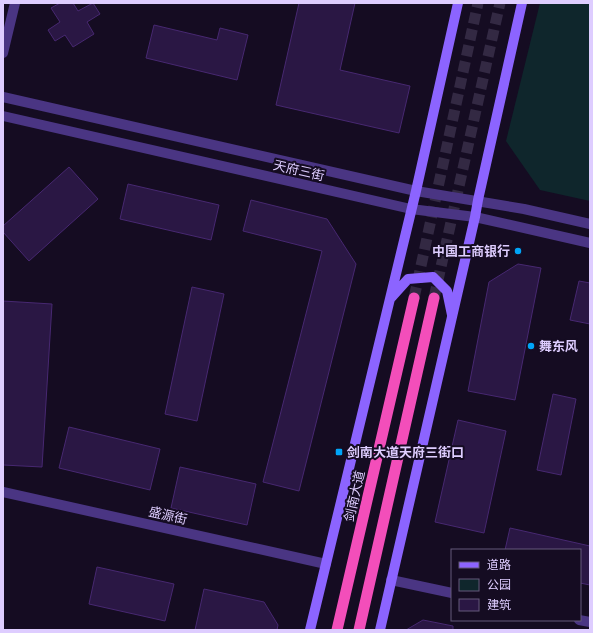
<svg xmlns="http://www.w3.org/2000/svg" width="593" height="633" viewBox="0 0 593 633" font-family="Poppins,'Noto Sans SC',sans-serif">
<rect width="100%" height="100%" fill="#150c22"/>
<path fill="#0f262c" d="M 540,3 L 590,3 L 590,201 L 540,190 L 506,141 Z"/>
<path fill="#2a1744" stroke="#472871" d="M 60,3 L 73,3 L 78,11 L 93,3 L 100,14 L 87,22 L 94,34 L 73,47 L 65,35 L 55,41 L 48,30 L 60,22 L 51,8 Z
M 299,3 L 355,3 L 340,70 L 410,86 L 399,133 L 276,105 Z
M 154,25 L 217,40 L 220,28 L 248,35 L 237,80 L 146,58 Z
M 69,167 L 98,199 L 29,261 L 3,232 L 3,226 Z
M 128,184 L 219,205 L 211,240 L 120,219 Z
M 251,200 L 327,219 L 356,264 L 299,491 L 263,482 L 322,251 L 243,231 Z
M 518,264 L 541,268 L 515,400 L 468,391 L 489,282 Z
M 579,281 L 590,283 L 590,324 L 570,320 Z
M 192,287 L 224,294 L 197,421 L 165,414 Z
M 3,301 L 52,304 L 42,467 L 3,465 Z
M 553,394 L 576,399 L 561,475 L 537,470 Z
M 458,420 L 506,431 L 484,533 L 435,522 Z
M 69,427 L 160,449 L 150,490 L 59,468 Z
M 180,467 L 256,484 L 247,525 L 171,508 Z
M 510,528 L 590,546 L 590,585 L 580,583 L 580,550 L 505,550 Z
M 97,567 L 174,584 L 165,621 L 89,604 Z
M 204,589 L 264,602 L 278,625 L 277,630 L 195,630 Z
M 423,620 L 453,626 L 453,630 L 406,630 Z"/>
<g fill="none" stroke-linecap="round" stroke-linejoin="round">
<path stroke="#332943" stroke-width="11" stroke-dasharray="11 5.5" stroke-linecap="butt" d="M 414,298 L 478,3
M 434,298 L 500,3"/>
<path stroke="#4a3583" stroke-width="10" d="M 3,53 L 15,3
M 3,492 L 326,564
M 391,580 L 452,593
M 579,620 L 590,622"/>
<path stroke="#4a3583" stroke-width="10" d="M 3,97 L 416,191 L 524,209 L 590,224
M 3,116 L 411,209 L 475,217 L 590,243"/>
<path stroke="#8c64ff" stroke-width="10" d="M 390,299 L 408,279 L 433,277 L 447,291 L 452,315
M 310,630 L 416,191 L 458,3
M 380,630 L 475,217 L 478,200 L 522,3"/>
<path stroke="#f34eba" stroke-width="11" d="M 337,630 L 414,298
M 359,630 L 434,298"/>
</g>
<g fill="#00a5f8" stroke="#150c22" stroke-width="1.5">
<circle cx="518" cy="251" r="4"/>
<circle cx="531" cy="346" r="4"/>
<rect x="335" y="448" width="8" height="8" rx="2"/>
</g>
<g text-anchor="middle" stroke-width="4" stroke-linejoin="round" paint-order="stroke">
<g font-size="13" fill="#decdff" stroke="#150c22">
<text transform="translate(299 170) rotate(13)" y="5">天府三街</text>
<text transform="translate(354 496) rotate(-77)" y="5">剑南大道</text>
<text transform="translate(168 515) rotate(13)" y="5">盛源街</text>
</g>
<g font-size="13" font-weight="bold" fill="#decdff" stroke="#150c22" text-anchor="start">
<text x="510" y="256" text-anchor="end">中国工商银行</text>
<text x="539" y="351">舞东风</text>
<text x="347" y="457">剑南大道天府三街口</text>
</g>
</g>
<rect width="593" height="633" fill="none" stroke="#decdff" stroke-width="8"/>
<rect x="451" y="549" width="130" height="72" fill="#150c22" stroke="#65597a"/>
<rect x="459" y="562" width="20" height="6" fill="#8c64ff" stroke="#65597a"/>
<text x="487" y="569" font-size="12" fill="#decdff">道路</text>
<rect x="459" y="579" width="20" height="12" fill="#0f262c" stroke="#65597a"/>
<text x="487" y="589" font-size="12" fill="#decdff">公园</text>
<rect x="459" y="599" width="20" height="12" fill="#2a1744" stroke="#65597a"/>
<text x="487" y="609" font-size="12" fill="#decdff">建筑</text>
</svg>
